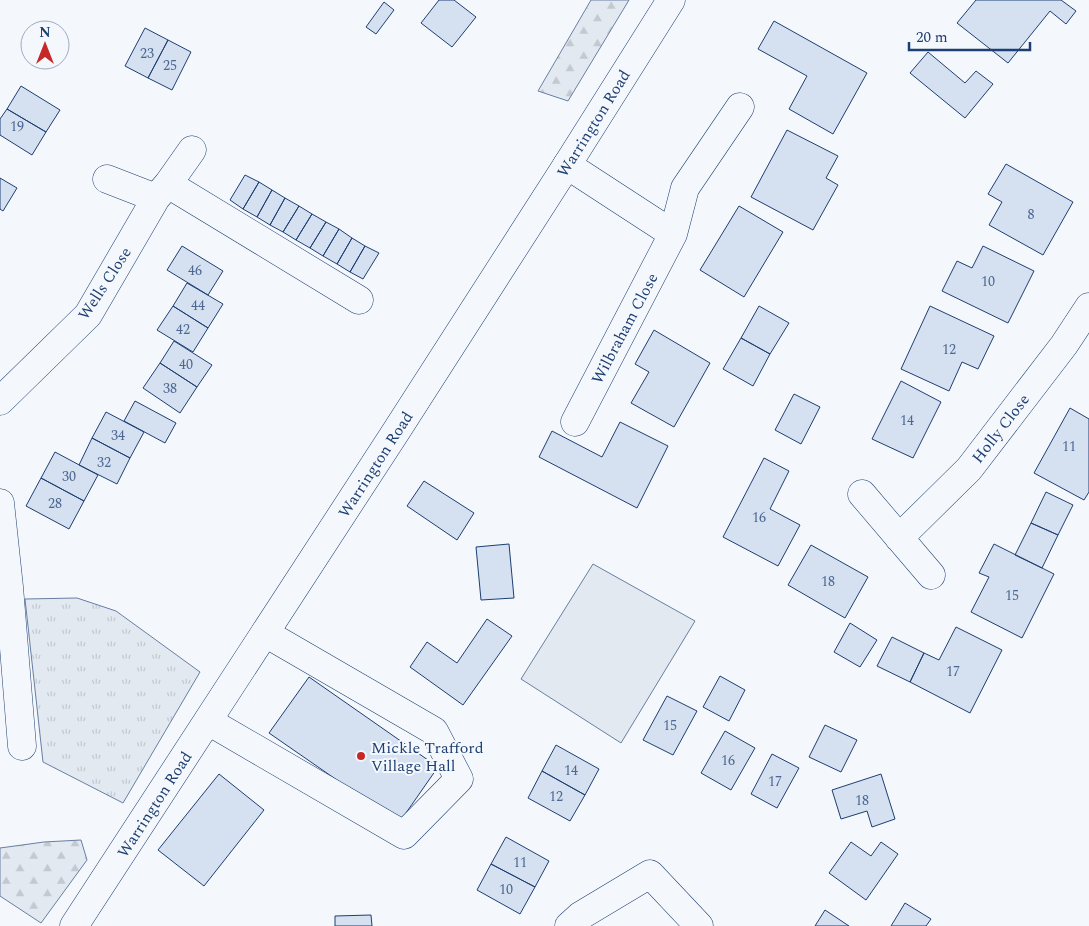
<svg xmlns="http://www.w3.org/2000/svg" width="1089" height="926" viewBox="0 0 1089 926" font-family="Spectral,serif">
<defs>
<pattern id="grass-tufts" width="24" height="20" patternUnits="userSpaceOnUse" patternTransform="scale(1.25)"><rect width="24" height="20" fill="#e3e9f0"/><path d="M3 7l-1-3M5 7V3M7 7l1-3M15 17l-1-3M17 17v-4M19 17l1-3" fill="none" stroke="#c2c9d1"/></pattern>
<pattern id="forest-firs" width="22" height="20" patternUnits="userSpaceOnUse" patternTransform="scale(1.25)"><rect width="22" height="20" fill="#e3e9f0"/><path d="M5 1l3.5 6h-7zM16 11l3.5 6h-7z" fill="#c2c9d1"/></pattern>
</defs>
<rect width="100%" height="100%" fill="#f4f7fb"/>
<path fill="url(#grass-tufts)" stroke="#687fa3" d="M 77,598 L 116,611 L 200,672 L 123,803 L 43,762 L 25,599 Z"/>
<path fill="url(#forest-firs)" stroke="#687fa3" d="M 591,0 L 629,0 L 568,101 L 538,91 Z
M 81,840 L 87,860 L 41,923 L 0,896 L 0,848 L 44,842 Z"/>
<path fill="#e3e9f0" stroke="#687fa3" d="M 593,564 L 695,621 L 621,743 L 521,679 Z"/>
<path fill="#d5e0f0" stroke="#1d3f73" d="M 439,0 L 454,0 L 476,17 L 452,47 L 421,23 Z
M 976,0 L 1061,0 L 1076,11 L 1066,24 L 1050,11 L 1008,63 L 957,23 Z
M 384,2 L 394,10 L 376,34 L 366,27 Z
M 774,21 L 867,73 L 833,134 L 789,109 L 807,76 L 758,49 Z
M 145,28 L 168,40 L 148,78 L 125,66 Z
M 168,40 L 191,52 L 172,90 L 148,78 Z
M 928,52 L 965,83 L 976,71 L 993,84 L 965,118 L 910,73 Z
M 21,86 L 60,110 L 46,132 L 7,109 Z
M 7,109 L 46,132 L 32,155 L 0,135 L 0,119 Z
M 787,130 L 838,156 L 826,178 L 838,185 L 813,230 L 751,197 Z
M 1006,164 L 1073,202 L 1043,255 L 989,225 L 1002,202 L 988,194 Z
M 245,175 L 259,182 L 243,209 L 230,200 Z
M 0,178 L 17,188 L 3,211 L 0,209 Z
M 259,182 L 272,190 L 257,217 L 243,209 Z
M 272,190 L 285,198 L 270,225 L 257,217 Z
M 285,198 L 299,206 L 283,232 L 270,225 Z
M 299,206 L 312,214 L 296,240 L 283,232 Z
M 739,206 L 783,232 L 744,297 L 700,270 Z
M 312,214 L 326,222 L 310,248 L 296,240 Z
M 326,222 L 339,229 L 323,256 L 310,248 Z
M 339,229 L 352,238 L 337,264 L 323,256 Z
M 352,238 L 365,246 L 350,272 L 337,264 Z
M 182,246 L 223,271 L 208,295 L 167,270 Z
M 365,246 L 379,253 L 363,279 L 350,272 Z
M 983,246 L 1034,271 L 1008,323 L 942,291 L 957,261 L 972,268 Z
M 187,283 L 223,304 L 208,328 L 173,306 Z
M 173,306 L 208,328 L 193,352 L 157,330 Z
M 759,306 L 789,323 L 770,354 L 741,338 Z
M 930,306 L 994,336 L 978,369 L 962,362 L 949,391 L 901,369 Z
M 654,330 L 710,363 L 674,427 L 631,403 L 649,372 L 635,364 Z
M 741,338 L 770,354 L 753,386 L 723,369 Z
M 174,341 L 212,365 L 197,387 L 160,363 Z
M 160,363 L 197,387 L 180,413 L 143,388 Z
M 901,381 L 941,402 L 913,458 L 872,439 Z
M 794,394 L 820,407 L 801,444 L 775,430 Z
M 135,401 L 176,423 L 165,443 L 124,421 Z
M 1070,408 L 1089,419 L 1089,492 L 1084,500 L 1034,473 Z
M 106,412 L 144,432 L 130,458 L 92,438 Z
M 620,422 L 668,446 L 637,508 L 539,457 L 552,431 L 602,457 Z
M 92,438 L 130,458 L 117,484 L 79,465 Z
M 55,452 L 98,475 L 84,501 L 41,478 Z
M 764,458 L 789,471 L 770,509 L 800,525 L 778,566 L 723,537 Z
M 41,478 L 84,501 L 69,529 L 26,506 Z
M 424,481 L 474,513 L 457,540 L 407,506 Z
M 1046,492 L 1073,505 L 1058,535 L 1031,523 Z
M 1031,523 L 1058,535 L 1042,568 L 1015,555 Z
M 509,544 L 514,598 L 481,600 L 476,547 Z
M 994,544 L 1054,574 L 1022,638 L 971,612 L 989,577 L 979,573 Z
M 811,545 L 868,577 L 845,618 L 788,585 Z
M 487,619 L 512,636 L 463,705 L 410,667 L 427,642 L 457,663 Z
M 850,623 L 877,640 L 860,667 L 834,652 Z
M 956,627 L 1002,650 L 970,713 L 910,682 L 924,653 L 939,660 Z
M 892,637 L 924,653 L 910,682 L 877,666 Z
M 720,676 L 745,690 L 729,721 L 703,707 Z
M 309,677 L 438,767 L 399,823 L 269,733 Z
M 667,696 L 697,711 L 673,755 L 643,740 Z
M 825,725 L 857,740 L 841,772 L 809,757 Z
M 725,731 L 755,748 L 731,790 L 701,773 Z
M 556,745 L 599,769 L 585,795 L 542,771 Z
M 772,754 L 799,768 L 777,808 L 751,794 Z
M 542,771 L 585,795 L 570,821 L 528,798 Z
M 219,774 L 264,810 L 204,886 L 158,850 Z
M 881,774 L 895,819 L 872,827 L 867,811 L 841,819 L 832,790 Z
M 506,837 L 549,861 L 535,887 L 491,864 Z
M 851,842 L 871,856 L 881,842 L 898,854 L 866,900 L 829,873 Z
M 491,864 L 535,887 L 520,914 L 477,890 Z
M 905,903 L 931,919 L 926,926 L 891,926 Z
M 825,910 L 849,926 L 815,926 Z
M 371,915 L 372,926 L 335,926 L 335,916 Z"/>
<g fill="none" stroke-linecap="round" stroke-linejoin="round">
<g stroke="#1d3f73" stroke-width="29">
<path id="minor" d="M 567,165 L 673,234 L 575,422
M 107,179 L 156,198
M 168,184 L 359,300
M 673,234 L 685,188 L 740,107
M 0,401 L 88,315 L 156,198 L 168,184 L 192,150
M 862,494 L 931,575
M 0,503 L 9,587 L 22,746
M 899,538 L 969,469 L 1064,345 L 1089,307
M 208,721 L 404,835 L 459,779 L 434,731 L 265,633
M 569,926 L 580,916 L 650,874 L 699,926"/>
</g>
<g stroke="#1d3f73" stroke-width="29">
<path id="major" d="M 74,926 L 395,433 L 567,165 L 671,0"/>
</g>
<use href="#minor" stroke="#f4f7fb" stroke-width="28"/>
<use href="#major" stroke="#f4f7fb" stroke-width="28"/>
</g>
<circle fill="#c62828" stroke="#f4f7fb" stroke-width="2" cx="361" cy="756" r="5"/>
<g text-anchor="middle" stroke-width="4" stroke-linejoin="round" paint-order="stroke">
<g font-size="14" fill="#4b6792">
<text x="147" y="58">23</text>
<text x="170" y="70">25</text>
<text x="17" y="131">19</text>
<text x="1031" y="219">8</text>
<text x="195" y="275">46</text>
<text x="988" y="286">10</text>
<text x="198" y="310">44</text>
<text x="183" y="334">42</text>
<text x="949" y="354">12</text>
<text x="186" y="369">40</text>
<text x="170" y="393">38</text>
<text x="907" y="425">14</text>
<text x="118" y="440">34</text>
<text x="1069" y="451">11</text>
<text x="104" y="467">32</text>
<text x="69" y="481">30</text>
<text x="55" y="508">28</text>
<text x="759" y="522">16</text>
<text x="828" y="586">18</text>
<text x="1012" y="600">15</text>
<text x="953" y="676">17</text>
<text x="670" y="730">15</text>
<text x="728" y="765">16</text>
<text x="571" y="775">14</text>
<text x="775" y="786">17</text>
<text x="556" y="801">12</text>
<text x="862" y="805">18</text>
<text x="520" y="867">11</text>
<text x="506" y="894">10</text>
</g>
<g font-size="16" fill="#1d3f73" stroke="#f4f7fb">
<text transform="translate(593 123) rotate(-58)" y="6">Warrington Road</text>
<text transform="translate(104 283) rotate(-57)" y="6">Wells Close</text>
<text transform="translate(624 328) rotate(-62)" y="6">Wilbraham Close</text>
<text transform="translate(1000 428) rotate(-52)" y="6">Holly Close</text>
<text transform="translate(375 464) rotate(-57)" y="6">Warrington Road</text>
<text transform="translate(154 804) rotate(-57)" y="6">Warrington Road</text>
</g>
<g font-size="16" fill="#1d3f73" stroke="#f4f7fb" text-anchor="start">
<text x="371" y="753">Mickle Trafford<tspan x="371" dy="18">Village Hall</tspan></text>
</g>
</g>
<g transform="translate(45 45)"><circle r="24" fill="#f4f7fb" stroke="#9eadc5"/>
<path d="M0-4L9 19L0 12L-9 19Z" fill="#c62828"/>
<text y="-8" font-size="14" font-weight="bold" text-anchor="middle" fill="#1d3f73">N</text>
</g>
<path d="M909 42v8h121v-8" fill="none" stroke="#1d3f73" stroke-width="2.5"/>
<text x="916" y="42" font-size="15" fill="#1d3f73" stroke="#f4f7fb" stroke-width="4" paint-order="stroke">20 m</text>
</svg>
